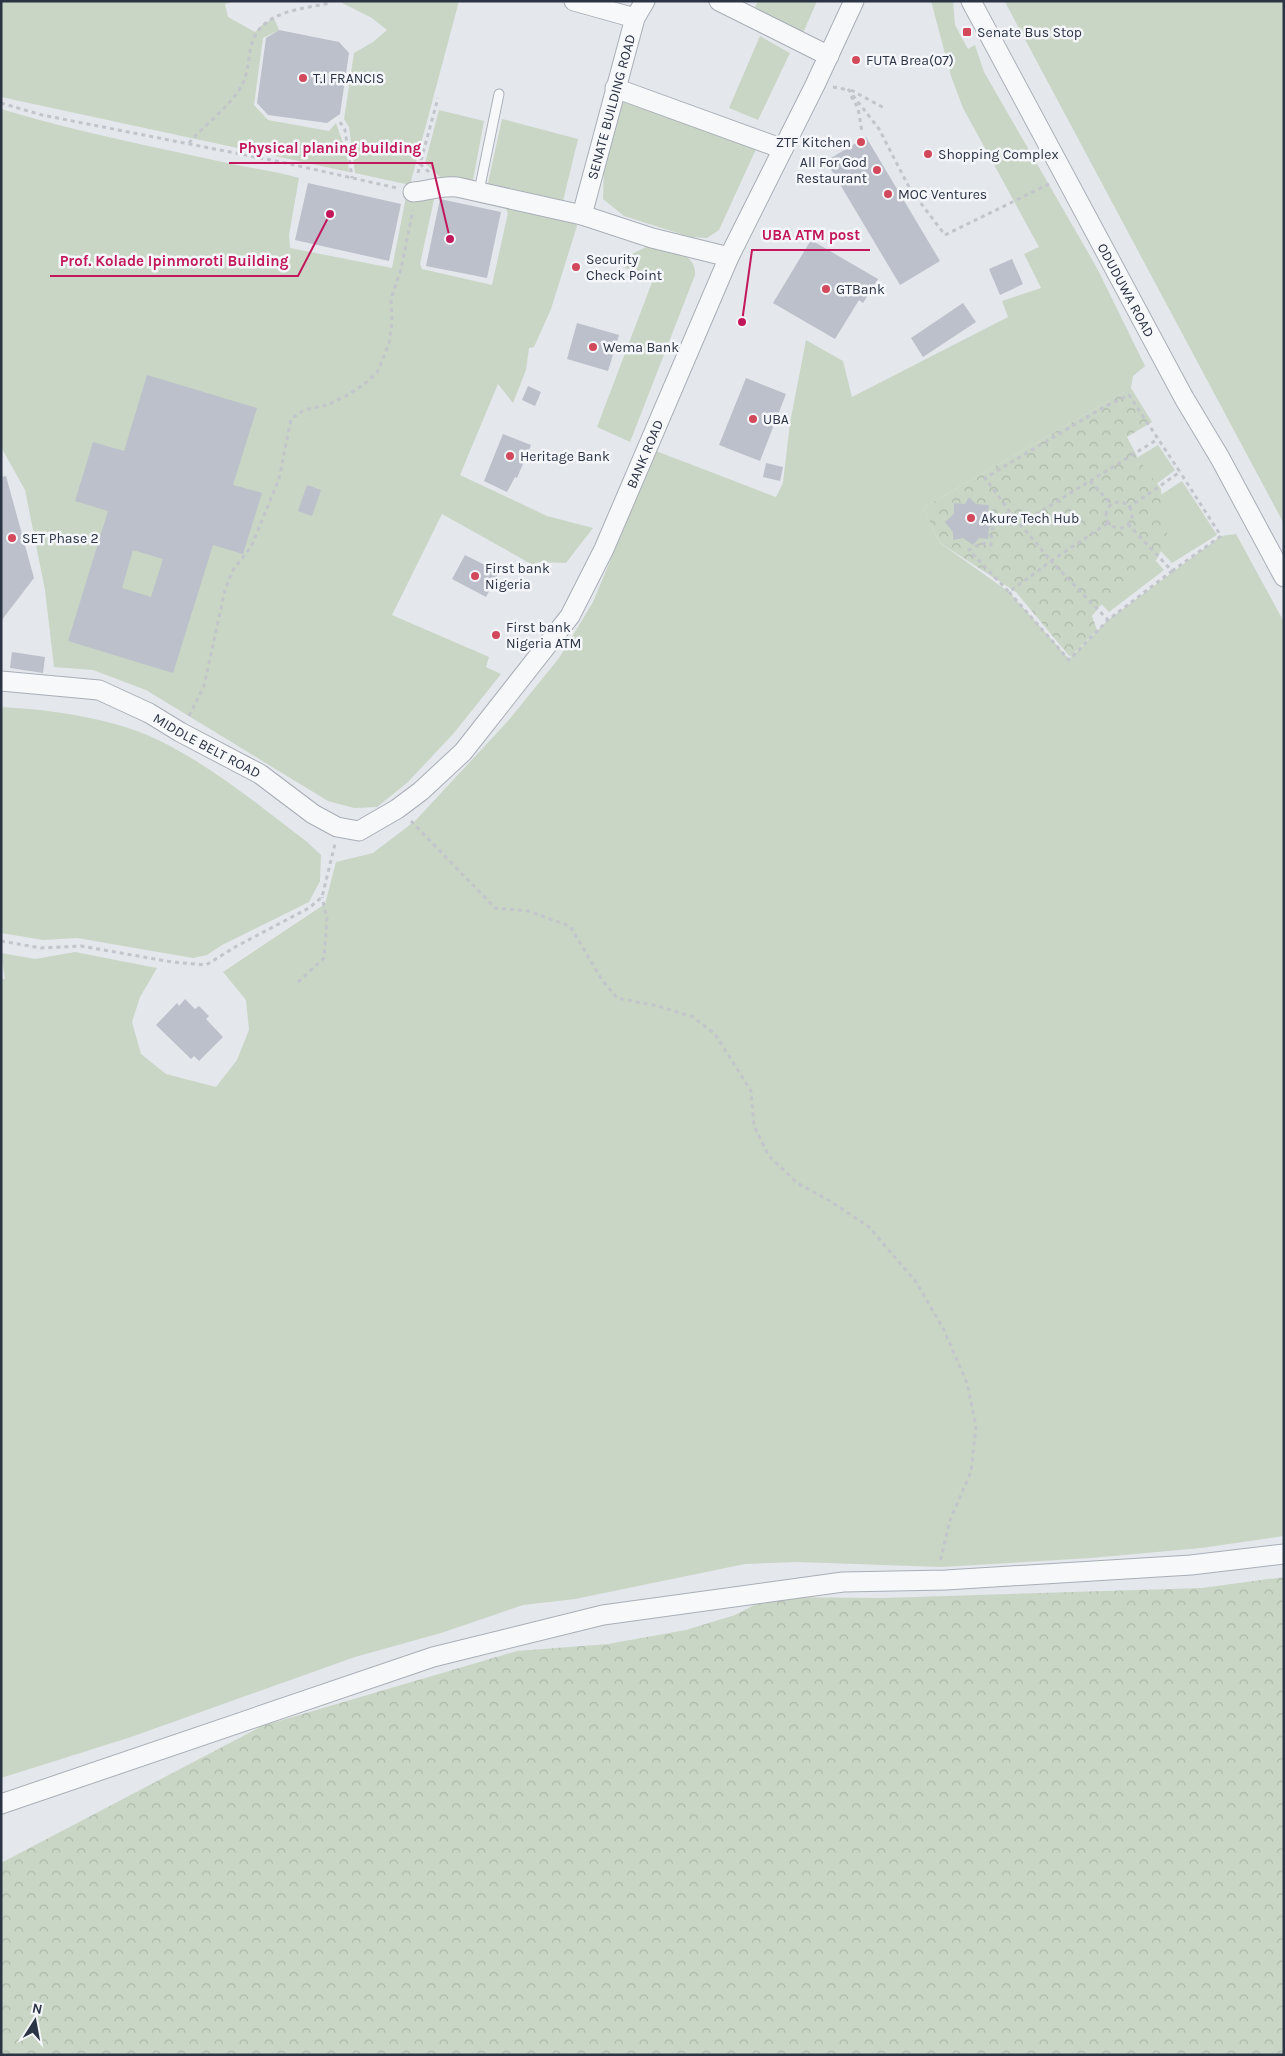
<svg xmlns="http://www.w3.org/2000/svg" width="1285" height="2056" viewBox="0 0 1285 2056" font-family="Karla,sans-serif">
<defs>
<pattern id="forest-crowns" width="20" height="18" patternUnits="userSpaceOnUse" patternTransform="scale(1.25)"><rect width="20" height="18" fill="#c9d6c5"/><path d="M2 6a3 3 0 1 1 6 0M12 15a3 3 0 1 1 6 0" fill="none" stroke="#adb8ab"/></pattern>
</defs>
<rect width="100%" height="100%" fill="#e4e7ec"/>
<path fill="#c9d6c5" d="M 1,1 L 235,1 L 225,4 L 228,17 L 255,32 L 262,25 L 274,18 L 279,30 L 263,38 L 254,105 L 268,120 L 329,131 L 336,123 L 347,154 L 349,172 L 1,97 Z
M 343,1 L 459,1 L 410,185 L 355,173 L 349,127 L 344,119 L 354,53 L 373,42 L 387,30 L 372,18 L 342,3 Z
M 758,1 L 817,1 L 803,33 L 753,11 Z
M 931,1 L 953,1 L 955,25 L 968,49 L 975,45 L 984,72 L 1097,268 L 1145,366 L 1133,376 L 1131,388 L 923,508 L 940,543 L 1009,592 L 1069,659 L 1108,620 L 1221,536 L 1236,534 L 1284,622 L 1284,1536 L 1201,1548 L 1091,1558 L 941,1567 L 798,1562 L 745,1564 L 575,1599 L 523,1605 L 441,1633 L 355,1657 L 131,1737 L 1,1778 L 1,979 L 5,979 L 1,953 L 35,959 L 75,952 L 157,968 L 140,997 L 132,1022 L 141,1054 L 166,1074 L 216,1087 L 237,1060 L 249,1030 L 246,1000 L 223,972 L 325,904 L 336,862 L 373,853 L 415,821 L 508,721 L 559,658 L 593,602 L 656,451 L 776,497 L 783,483 L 790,423 L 806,340 L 843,361 L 852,397 L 1008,317 L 1002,301 L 1041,288 L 1024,254 L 1039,247 L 963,108 L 951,76 Z
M 1284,1 L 1284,524 L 1005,2 Z
M 760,36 L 790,53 L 758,120 L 729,108 Z
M 623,102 L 757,147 L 719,230 L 707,238 L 690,237 L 624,216 L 603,199 L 604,166 Z
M 1,109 C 77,132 155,147 232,164 C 255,169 277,171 299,178 L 289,235 L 290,248 L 392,268 L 406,197 L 435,195 L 420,264 L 422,269 L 492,285 L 508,213 L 504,204 L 574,220 L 577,226 L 551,309 L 534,347 L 529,348 L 526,370 L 513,403 L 498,384 L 460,475 L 547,516 L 593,528 L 566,563 L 539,562 L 533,565 L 442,514 L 392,615 L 489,657 L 486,667 L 501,674 L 454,733 L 407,783 L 377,807 L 354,808 L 328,801 L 146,690 L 93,670 L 54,667 L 45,590 L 25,490 L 1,447 Z
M 439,110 L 484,121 L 473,180 L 440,177 L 425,163 Z
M 502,119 L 578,139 L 563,201 L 488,183 Z
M 650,245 C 667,250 697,252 695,275 L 630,442 L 597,427 L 654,277 L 625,268 L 632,254 Z
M 1158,445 L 1175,470 L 1131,503 L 1098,481 Z
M 1182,481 L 1217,535 L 1172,563 L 1134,522 L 1136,511 Z
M 1129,531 L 1164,570 L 1109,612 L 1061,562 Z
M 1,707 C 39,709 79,714 115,724 C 184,742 250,799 306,841 L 321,855 L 320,881 L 309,902 L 222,945 L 207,955 L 193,958 L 77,938 L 43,940 L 1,933 Z"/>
<path fill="url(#forest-crowns)" d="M 1131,388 L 1152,422 L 1127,437 L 1139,460 L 1161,489 L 1162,510 L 1168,537 L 1157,559 L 1100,606 L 1092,616 L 1097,630 L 1070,657 L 1016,592 L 940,543 L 923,508 Z
M 1284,1577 L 1284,2055 L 1,2055 L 1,1863 L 262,1726 L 517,1651 L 608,1644 L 686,1630 L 735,1615 L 770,1597 L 882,1598 L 1202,1588 Z"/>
<path fill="#bbc0ca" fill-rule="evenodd" d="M 279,30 L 339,42 L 349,53 L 340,114 L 327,123 L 268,115 L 257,103 L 266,38 Z
M 866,137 L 940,261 L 900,285 L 826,161 Z
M 308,183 L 401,204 L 389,261 L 295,240 Z
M 440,199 L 501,212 L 487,278 L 426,266 Z
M 811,240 L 878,279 L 863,303 L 859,300 L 835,339 L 773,303 Z
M 1012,259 L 1023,284 L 1000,295 L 989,269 Z
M 963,303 L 976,322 L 923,357 L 911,338 Z
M 577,323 L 619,335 L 608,371 L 567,359 Z
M 147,375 L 257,408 L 233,485 L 262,493 L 243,554 L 213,545 L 173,673 L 68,641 L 108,511 L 75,501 L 93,442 L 124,451 ZM 133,550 L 163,559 L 151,597 L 122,588 Z
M 746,378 L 786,394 L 760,461 L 719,445 Z
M 528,386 L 541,392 L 535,406 L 522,400 Z
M 503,434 L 531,445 L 517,478 L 515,477 L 507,492 L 484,481 Z
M 766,463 L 783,467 L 780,481 L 763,477 Z
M 6,476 L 34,578 L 1,621 L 1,477 Z
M 307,485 L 321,490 L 312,516 L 298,511 Z
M 969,497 L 976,504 L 989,505 L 988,514 L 997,522 L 989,528 L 988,539 L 979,538 L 973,545 L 963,538 L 953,540 L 953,532 L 945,522 L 954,514 L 954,503 L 965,504 Z
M 465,555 L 499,572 L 486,597 L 452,579 Z
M 12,652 L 45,657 L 43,673 L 10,668 Z
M 185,999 L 195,1009 L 199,1006 L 209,1016 L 206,1019 L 223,1037 L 199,1061 L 194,1056 L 191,1059 L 156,1025 L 177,1003 L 179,1006 Z"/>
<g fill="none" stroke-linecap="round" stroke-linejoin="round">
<g stroke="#a9aeb7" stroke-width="11">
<path id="lane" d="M 479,191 L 499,94"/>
</g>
<g stroke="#a9aeb7" stroke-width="21">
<g id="street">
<path d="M 574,1 L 635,18"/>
<path d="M 719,1 L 829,56"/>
<path id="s1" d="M 971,1 L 1184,398 L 1220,458 L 1284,577"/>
<path d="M 615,88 L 783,149"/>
<path d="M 413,192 C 429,191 441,185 457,187 L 582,215 L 652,238 L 729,257"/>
<path id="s2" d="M 582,215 L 635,18 L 645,1"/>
<path id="s3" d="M 1,681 L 99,690 L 149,713 L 180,732 L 260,774 L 313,814 L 337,827 L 359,831 L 397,809 L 421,791 L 463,752 L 570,616 L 604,549 L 729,257 L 815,85 L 854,1"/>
<path d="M 1,1804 L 433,1657 L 603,1615 L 843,1582 L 946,1580 L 1191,1565 L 1284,1554"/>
</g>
</g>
<path stroke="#c2c5cb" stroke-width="3" stroke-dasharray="4 4" stroke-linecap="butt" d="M 833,87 L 849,90
M 848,89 L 879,129 L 910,189 L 945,235 L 1049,184
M 851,90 L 886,109
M 851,96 L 858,108 L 862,132
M 1,103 L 42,115 L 281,162 L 397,188
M 340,122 L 345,130 L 352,178
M 189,143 C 204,125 227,109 239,90 C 250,73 247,60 252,43 C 262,11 302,9 330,3 L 331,1
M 429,172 L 420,164 L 438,98
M 418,173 L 420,164
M 1090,481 L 1112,505
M1106 515a13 13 0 1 1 26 0a13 13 0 1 1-26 0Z
M 1010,512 L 985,478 L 1104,407 L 1129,395 L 1180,472 L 1128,508
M 1020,524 L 1051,561 L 1108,523
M 1128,524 L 1172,571 L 1108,620 L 1051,561 L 1009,592 L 969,550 L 981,543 L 991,545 L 992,529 L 1001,523 L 999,518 L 1010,512 L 1020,524 L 1158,439
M 1172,571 L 1221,536 L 1180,472
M 1009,592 L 1069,660 L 1108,620
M 189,716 L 204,686 L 225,590 L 233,570 L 251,547 L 279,479 L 291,419 L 304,410 L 327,405 L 346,396 L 363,385 L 377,373 L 389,344 L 392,322 L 391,299 L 401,269 L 413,210
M 411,821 L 495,908 L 528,911 L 570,926 L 602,980 L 617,998 L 658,1006 L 693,1017 L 715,1034 L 751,1091 L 754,1126 L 769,1156 L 797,1183 L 830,1201 L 869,1227 L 916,1282 L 943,1328 L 967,1383 L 976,1426 L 971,1472 L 950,1520 L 940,1562
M 1,941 L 41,948 L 81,946 L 172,962 L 206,965 L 235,947 L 309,908 L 322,897 L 335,844
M 298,982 L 324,958 L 327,919 L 322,897"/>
<use href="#lane" stroke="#f7f8fa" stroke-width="9"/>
<use href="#street" stroke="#f7f8fa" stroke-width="19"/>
</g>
<g fill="#d1495b" stroke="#f4f6f9" stroke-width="2">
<rect x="962" y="27" width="10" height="10" rx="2.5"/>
<circle cx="856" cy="60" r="5"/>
<circle cx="303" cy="78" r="5"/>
<circle cx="861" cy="142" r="5"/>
<circle cx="928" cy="154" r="5"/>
<circle cx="877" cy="170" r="5"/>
<circle cx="888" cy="194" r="5"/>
<circle cx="576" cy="267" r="5"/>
<circle cx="826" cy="289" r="5"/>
<circle cx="593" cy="347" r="5"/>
<circle cx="753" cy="419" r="5"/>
<circle cx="510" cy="456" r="5"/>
<circle cx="971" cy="518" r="5"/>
<circle cx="12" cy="538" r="5"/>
<circle cx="475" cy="576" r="5"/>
<circle cx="496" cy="635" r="5"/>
</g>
<g text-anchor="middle" stroke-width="5" stroke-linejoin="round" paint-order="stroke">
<g font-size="14" fill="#2b3445" stroke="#f4f6f9" text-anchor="start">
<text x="977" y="37">Senate Bus Stop</text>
<text x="866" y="65">FUTA Brea(07)</text>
<text x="313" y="83">T.I FRANCIS</text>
<text x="851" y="147" text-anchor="end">ZTF Kitchen</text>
<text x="938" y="159">Shopping Complex</text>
<text x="867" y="167" text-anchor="end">All For God<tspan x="867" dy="16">Restaurant</tspan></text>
<text x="898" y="199">MOC Ventures</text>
<text x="586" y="264">Security<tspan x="586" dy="16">Check Point</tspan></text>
<text x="836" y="294">GTBank</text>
<text x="603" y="352">Wema Bank</text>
<text x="763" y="424">UBA</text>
<text x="520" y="461">Heritage Bank</text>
<text x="981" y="523">Akure Tech Hub</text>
<text x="22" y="543">SET Phase 2</text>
<text x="485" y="573">First bank<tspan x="485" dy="16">Nigeria</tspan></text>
<text x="506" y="632">First bank<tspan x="506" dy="16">Nigeria ATM</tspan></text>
</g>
<g font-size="14" fill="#2b3445" stroke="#f4f6f9">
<text dy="5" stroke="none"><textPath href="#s2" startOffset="112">SENATE BUILDING ROAD</textPath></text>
<text dy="5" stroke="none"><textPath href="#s1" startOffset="328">ODUDUWA ROAD</textPath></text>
<text dy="5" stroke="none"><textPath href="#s3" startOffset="879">BANK ROAD</textPath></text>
<text dy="5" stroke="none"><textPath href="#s3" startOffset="220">MIDDLE BELT ROAD</textPath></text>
</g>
</g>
<path fill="none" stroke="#c2185b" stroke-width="2" d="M450 239L432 163H229M742 322L752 250H870M330 214L298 276H50"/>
<g fill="#c2185b" stroke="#f4f6f9" stroke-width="2">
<circle cx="450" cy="239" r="5"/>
<circle cx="742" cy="322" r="5"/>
<circle cx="330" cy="214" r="5"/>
</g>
<g font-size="15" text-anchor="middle" font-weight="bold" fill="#c2185b" stroke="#f4f6f9" stroke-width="5" stroke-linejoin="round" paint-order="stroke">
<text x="330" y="153">Physical planing building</text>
<text x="811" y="240">UBA ATM post</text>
<text x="174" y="266">Prof. Kolade Ipinmoroti Building</text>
</g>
<rect width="1285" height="2056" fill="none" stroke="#2b3445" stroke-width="5"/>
<g transform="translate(35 2021) rotate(11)" stroke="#f4f6f9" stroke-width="4" paint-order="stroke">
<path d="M0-4L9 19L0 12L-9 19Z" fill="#2b3445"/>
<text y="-8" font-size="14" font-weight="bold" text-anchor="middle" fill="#2b3445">N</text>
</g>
</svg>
